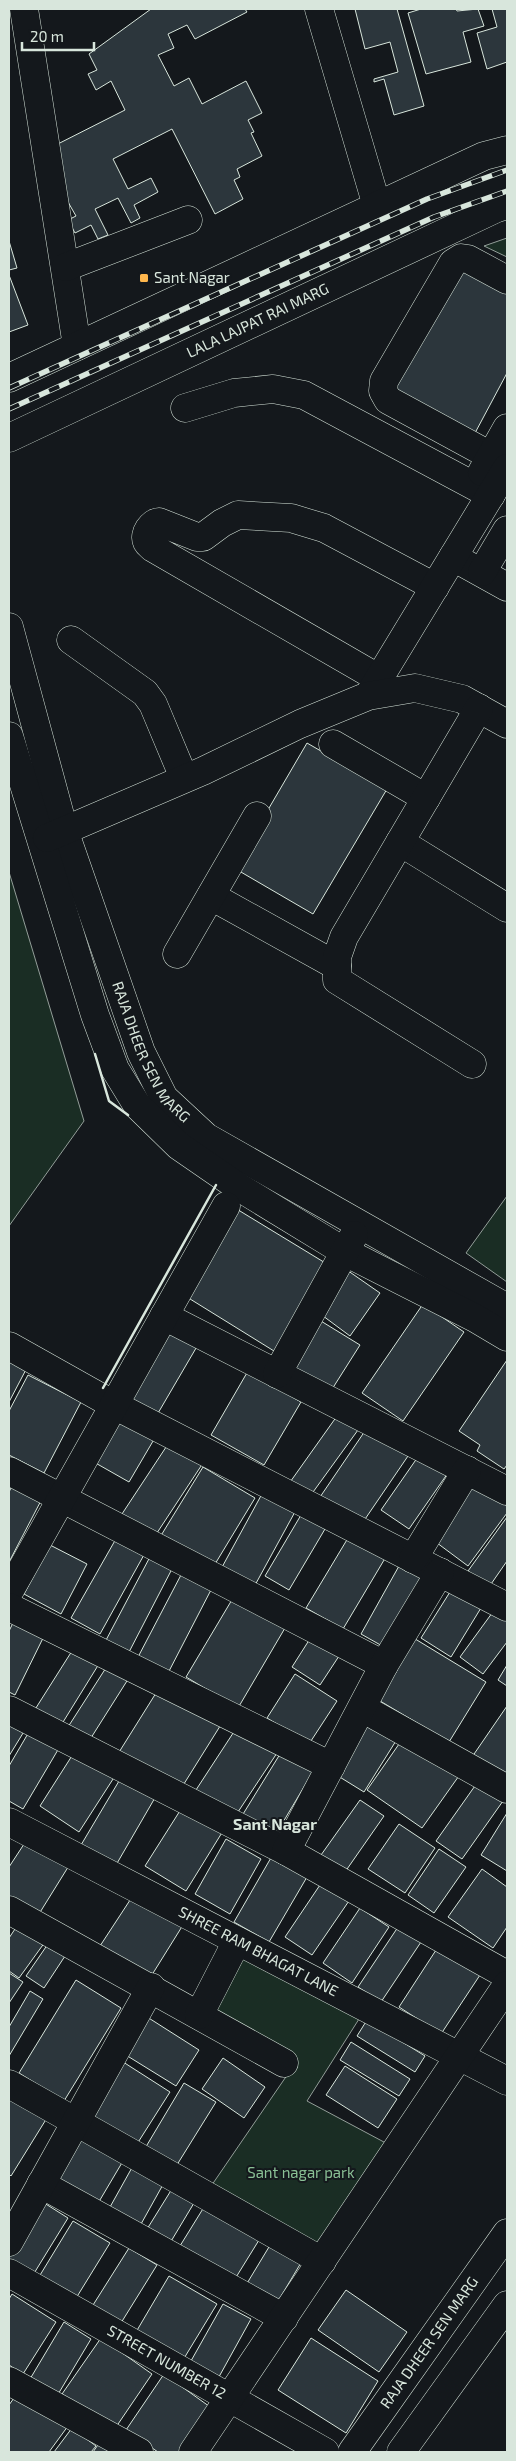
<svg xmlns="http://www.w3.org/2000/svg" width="516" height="2461" viewBox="0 0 516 2461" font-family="'Exo 2',sans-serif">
<rect width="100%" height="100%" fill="#14181c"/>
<path fill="#1a2d24" stroke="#939e99" d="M 507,238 L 507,257 L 484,246 Z
M 9,872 L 84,1121 L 9,1226 Z
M 507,1196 L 507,1282 L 466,1253 Z
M 237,1941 L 366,2008 L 307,2101 L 397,2149 L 322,2261 L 205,2195 L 294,2065 L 203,2008 Z"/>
<path fill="#2c363c" stroke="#d8e6dc" d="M 151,9 L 245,9 L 247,12 L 195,39 L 187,25 L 168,34 L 174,48 L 158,55 L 174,86 L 189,78 L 202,104 L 246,81 L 262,113 L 248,120 L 254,132 L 251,133 L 262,156 L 237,169 L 240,177 L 234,180 L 243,199 L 215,214 L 172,129 L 113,159 L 128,189 L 151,178 L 158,192 L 134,205 L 140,218 L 131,223 L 118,198 L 95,209 L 108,235 L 98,239 L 91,225 L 75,233 L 68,220 L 76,216 L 40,153 L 125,110 L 111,81 L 96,90 L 88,74 L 97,70 L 89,54 Z
M 355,9 L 397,9 L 424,106 L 394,115 L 384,79 L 374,82 L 374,79 L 398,72 L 390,42 L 365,49 Z
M 421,9 L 456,9 L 457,11 L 478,9 L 484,26 L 463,32 L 471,62 L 426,74 L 408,13 Z
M 492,9 L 507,9 L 507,62 L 487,69 L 477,33 L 497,27 Z
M 9,241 L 17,268 L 9,270 Z
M 457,263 L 507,291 L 507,373 L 475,433 L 390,386 Z
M 9,275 L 28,325 L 9,332 Z
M 307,743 L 387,789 L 313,914 L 234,868 Z
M 235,1208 L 327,1264 L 274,1351 L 182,1294 Z
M 344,1268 L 380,1293 L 350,1336 L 315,1310 Z
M 423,1304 L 464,1332 L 403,1421 L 362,1393 Z
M 316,1318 L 360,1345 L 329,1394 L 286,1366 Z
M 167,1324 L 199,1343 L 154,1420 L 122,1401 Z
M 9,1348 L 31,1360 L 9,1402 Z
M 507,1360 L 507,1465 L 504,1469 L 477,1451 L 480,1445 L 459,1431 Z
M 248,1371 L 301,1402 L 264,1465 L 211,1435 Z
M 28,1375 L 81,1402 L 44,1473 L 9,1455 L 9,1411 Z
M 118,1414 L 156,1436 L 129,1482 L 92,1461 Z
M 337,1416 L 358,1430 L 308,1499 L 288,1485 Z
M 367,1428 L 408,1456 L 359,1528 L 318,1500 Z
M 172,1438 L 205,1460 L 151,1542 L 118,1520 Z
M 422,1451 L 450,1470 L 409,1529 L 381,1510 Z
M 203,1467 L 255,1498 L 209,1574 L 157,1542 Z
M 16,1478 L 45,1493 L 9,1562 L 9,1492 Z
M 472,1480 L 507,1506 L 507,1513 L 468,1566 L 429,1537 Z
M 263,1492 L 296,1510 L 254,1587 L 221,1569 Z
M 301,1515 L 325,1529 L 289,1590 L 265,1576 Z
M 507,1517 L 507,1561 L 489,1587 L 468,1571 Z
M 354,1528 L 390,1550 L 343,1629 L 306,1608 Z
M 117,1537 L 145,1553 L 100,1634 L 71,1618 Z
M 50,1545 L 87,1564 L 61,1614 L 24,1594 Z
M 151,1555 L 173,1567 L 128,1654 L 105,1642 Z
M 404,1557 L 427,1570 L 384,1647 L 361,1634 Z
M 182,1573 L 212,1588 L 167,1675 L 137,1659 Z
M 455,1584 L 484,1603 L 451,1657 L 421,1638 Z
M 233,1598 L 285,1628 L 238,1708 L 186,1677 Z
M 495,1609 L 507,1618 L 507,1642 L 483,1674 L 460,1657 Z
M 17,1615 L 47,1630 L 15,1695 L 9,1692 L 9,1631 Z
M 313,1634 L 341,1653 L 320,1685 L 292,1667 Z
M 407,1634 L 486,1682 L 449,1742 L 370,1695 Z
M 77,1643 L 102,1659 L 60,1727 L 34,1711 Z
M 111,1660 L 132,1673 L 89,1741 L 68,1727 Z
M 507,1665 L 507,1686 L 498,1680 Z
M 295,1674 L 337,1701 L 309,1744 L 267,1718 Z
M 161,1685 L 222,1723 L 177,1795 L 116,1757 Z
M 507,1706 L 507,1781 L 472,1757 Z
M 9,1713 L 28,1725 L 9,1756 Z
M 366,1715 L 399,1736 L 364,1792 L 330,1771 Z
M 239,1724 L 279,1750 L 234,1818 L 194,1793 Z
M 33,1725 L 62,1743 L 23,1809 L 9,1801 L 9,1766 Z
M 406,1734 L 461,1773 L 422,1828 L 367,1790 Z
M 285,1746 L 317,1765 L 273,1839 L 240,1819 Z
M 75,1751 L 115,1776 L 79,1832 L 40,1806 Z
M 122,1776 L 156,1796 L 116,1865 L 81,1845 Z
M 477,1783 L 503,1801 L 462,1859 L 436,1841 Z
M 360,1800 L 384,1816 L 345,1872 L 321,1855 Z
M 183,1806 L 223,1831 L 186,1891 L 145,1866 Z
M 507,1813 L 507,1871 L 481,1855 Z
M 399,1824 L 435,1848 L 405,1893 L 368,1869 Z
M 28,1838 L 70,1864 L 34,1922 L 9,1906 L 9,1867 Z
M 226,1839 L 261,1859 L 230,1914 L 195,1894 Z
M 439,1849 L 466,1867 L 434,1913 L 408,1895 Z
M 272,1856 L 307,1877 L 269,1942 L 234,1922 Z
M 482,1869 L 507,1887 L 507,1927 L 493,1948 L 448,1917 Z
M 326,1876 L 353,1895 L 312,1955 L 285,1937 Z
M 134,1894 L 183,1925 L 150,1978 L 100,1946 Z
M 360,1908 L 389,1927 L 352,1983 L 323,1963 Z
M 19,1923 L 45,1942 L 19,1978 L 9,1971 L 9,1938 Z
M 398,1927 L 421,1942 L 381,2002 L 358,1987 Z
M 50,1941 L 67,1953 L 44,1988 L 26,1976 Z
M 438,1947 L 480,1975 L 441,2034 L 399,2007 Z
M 9,1973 L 23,1982 L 9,2003 Z
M 76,1980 L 121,2008 L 64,2101 L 19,2073 Z
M 30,1991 L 43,1999 L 9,2056 L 9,2027 Z
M 144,2015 L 199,2050 L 176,2086 L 121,2052 Z
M 367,2020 L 425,2056 L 415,2072 L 357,2036 Z
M 351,2042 L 410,2079 L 399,2096 L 340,2060 Z
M 223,2058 L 265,2087 L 244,2118 L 202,2089 Z
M 120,2060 L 170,2092 L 137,2144 L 86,2112 Z
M 345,2066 L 397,2099 L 378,2128 L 326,2095 Z
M 184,2083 L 216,2102 L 175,2168 L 144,2150 Z
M 9,2087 L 50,2113 L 11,2176 L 9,2174 Z
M 78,2127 L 126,2156 L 94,2210 L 45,2182 Z
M 134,2164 L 165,2181 L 136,2233 L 105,2216 Z
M 175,2184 L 197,2198 L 167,2248 L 144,2234 Z
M 209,2199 L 264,2232 L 230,2287 L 175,2254 Z
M 41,2201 L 68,2218 L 33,2275 L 9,2260 L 9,2252 Z
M 73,2221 L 110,2243 L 70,2308 L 34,2285 Z
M 275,2237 L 305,2256 L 277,2303 L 246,2285 Z
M 129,2248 L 157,2265 L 116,2331 L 88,2313 Z
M 169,2276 L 217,2304 L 183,2360 L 136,2332 Z
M 346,2290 L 407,2332 L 379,2372 L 318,2330 Z
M 12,2294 L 56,2322 L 23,2374 L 9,2365 L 9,2299 Z
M 223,2304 L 251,2319 L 215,2384 L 187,2368 Z
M 64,2322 L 91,2339 L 57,2396 L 30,2379 Z
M 101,2338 L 152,2374 L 114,2430 L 62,2394 Z
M 311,2338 L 378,2381 L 346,2433 L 278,2390 Z
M 164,2374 L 213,2409 L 183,2452 L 158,2452 L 126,2430 Z
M 19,2391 L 68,2426 L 49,2452 L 9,2452 L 9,2405 Z
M 72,2428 L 96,2446 L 91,2452 L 54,2452 Z
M 102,2439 L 121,2452 L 93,2452 Z"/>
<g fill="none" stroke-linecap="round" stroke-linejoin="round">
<g stroke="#d8e6dc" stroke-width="29">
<g id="minor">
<path d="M 24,9 L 77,346"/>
<path d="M 319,9 L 377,206"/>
<path d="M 66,267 L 188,220"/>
<path d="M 185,408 L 234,393 L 273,389 L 304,395 L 491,495"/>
<path d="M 491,456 L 388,400 L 383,391 L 384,381 L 453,263 L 461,258 L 468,259 L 507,280"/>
<path d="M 482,472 L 507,428"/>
<path d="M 453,557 L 507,587"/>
<path d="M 482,572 L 507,530"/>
<path id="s1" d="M 9,627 L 64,830 L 141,1052 L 164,1098 L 206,1137 L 507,1308"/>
<path d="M 71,640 L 145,693 L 153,704 L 184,778"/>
<path d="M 378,678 L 153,548 C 151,546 148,544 147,542 C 143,534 152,522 159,522 L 197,537 L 203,537 L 222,523 L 238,515 L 291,518 L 324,528 L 435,587"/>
<path d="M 369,695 L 507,468"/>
<path d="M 9,736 L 95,1015 L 115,1069 L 137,1105 L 179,1146 L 237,1186 L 345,1252 L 475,1318 L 507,1337"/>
<path d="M 333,744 L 426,798"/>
<path d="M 47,838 L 203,771 L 300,724 L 368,696 L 415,688 L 462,699 L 507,724"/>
<path d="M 400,842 L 507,908"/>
<path d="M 211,896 L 337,966"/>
<path d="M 177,954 L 257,816"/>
<path d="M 472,1064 L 337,980 L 337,957 L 344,937 L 479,708"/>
<path d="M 164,1316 L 507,1491"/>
<path d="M 9,1346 L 114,1405 L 507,1607"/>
<path d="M 277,1374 L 354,1235"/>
<path d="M 9,1471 L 384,1665"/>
<path d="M 413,1559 L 467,1470"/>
<path d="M 9,1592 L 226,1206"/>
<path d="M 9,1607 L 331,1766"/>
<path d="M 362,1708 L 507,1789"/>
<path d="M 9,1710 L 286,1851 L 507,1975"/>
<path id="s2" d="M 9,1822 L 507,2081"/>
<path d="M 286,1851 L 384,1665 L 440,1572"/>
<path d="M 9,1910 L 284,2063"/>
<path d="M 199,2015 L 237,1941"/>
<path d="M 9,2084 L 322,2261"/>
<path d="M 41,2184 L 284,2318"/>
<path d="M 9,2242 L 151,1987"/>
<path id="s3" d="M 9,2273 L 325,2452"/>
<path d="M 9,2381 L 139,2452"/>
<path d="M 193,2452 L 507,1985"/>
<path id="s4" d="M 352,2452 L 507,2233"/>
<path d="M 401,2452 L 507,2305"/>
</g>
</g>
<g stroke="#d8e6dc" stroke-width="29">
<g id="major">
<path d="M 9,378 L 484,156 L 507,150"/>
<path id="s5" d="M 9,438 L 497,208 L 507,205"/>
</g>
</g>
<use href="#minor" stroke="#14181c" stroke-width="28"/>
<use href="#major" stroke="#14181c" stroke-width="28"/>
<g stroke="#d8e6dc" stroke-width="5.5">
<path id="rail" d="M 9,388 L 427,199 L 507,170
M 9,409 L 434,217 L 507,191"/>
</g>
<use href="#rail" stroke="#14181c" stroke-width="4" stroke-dasharray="11" stroke-linecap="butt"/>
<path stroke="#d8e6dc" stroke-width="2.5" d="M 95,1054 L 109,1101 L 128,1115
M 103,1388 L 216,1185"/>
</g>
<rect fill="#ffb74d" stroke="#14181c" stroke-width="2" x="139" y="273" width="10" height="10" rx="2.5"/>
<g text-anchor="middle" stroke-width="4" stroke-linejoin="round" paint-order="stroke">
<g font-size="15" fill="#d8e6dc" stroke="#14181c" text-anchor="start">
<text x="154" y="283">Sant Nagar</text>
</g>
<g font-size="15" fill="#d8e6dc" stroke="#14181c">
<text dy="5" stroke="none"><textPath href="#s5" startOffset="275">LALA LAJPAT RAI MARG</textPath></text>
<text dy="5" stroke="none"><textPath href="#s1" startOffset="450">RAJA DHEER SEN MARG</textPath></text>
<text dy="5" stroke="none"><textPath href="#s2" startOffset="281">SHREE RAM BHAGAT LANE</textPath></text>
<text dy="5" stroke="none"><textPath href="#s4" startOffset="134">RAJA DHEER SEN MARG</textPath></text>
<text dy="5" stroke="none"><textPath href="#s3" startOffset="181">STREET NUMBER 12</textPath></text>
</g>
<g font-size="15" fill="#8ac095" stroke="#14181c">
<text x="301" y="2178">Sant nagar park</text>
</g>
<g font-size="16" font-weight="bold" fill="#d8e6dc" stroke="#14181c">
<text x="275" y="1830">Sant Nagar</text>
</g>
</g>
<rect width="516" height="2461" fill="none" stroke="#d8e6dc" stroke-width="20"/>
<path d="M22 42v8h72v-8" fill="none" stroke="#d8e6dc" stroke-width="2.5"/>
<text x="30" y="42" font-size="15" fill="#d8e6dc" stroke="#14181c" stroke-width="4" paint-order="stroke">20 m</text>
</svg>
